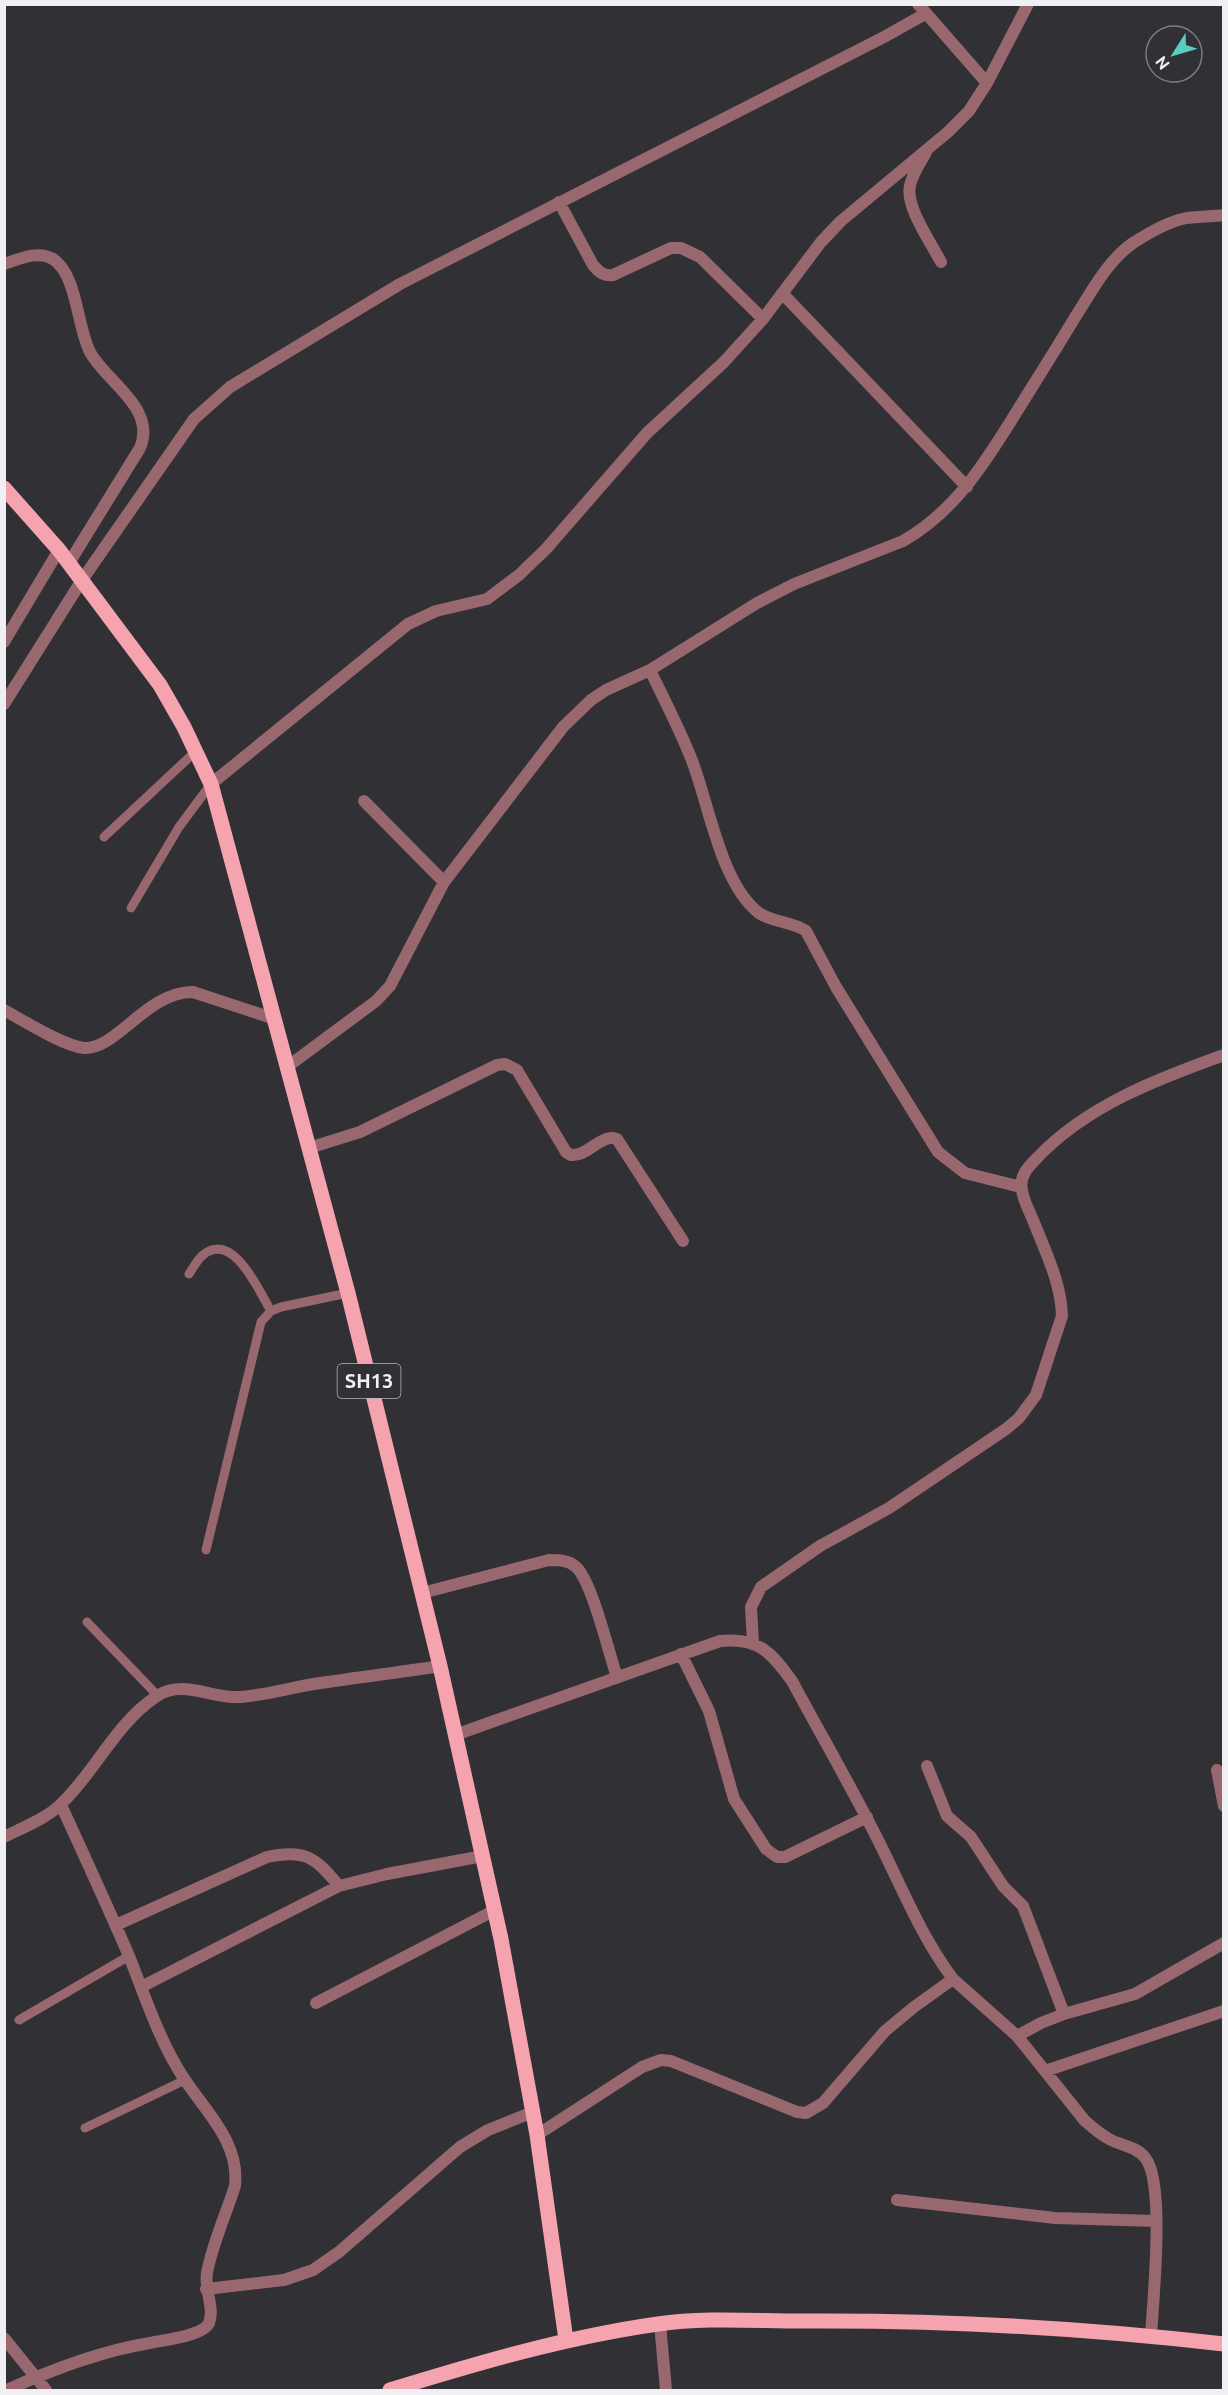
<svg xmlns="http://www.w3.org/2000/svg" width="1228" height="2395" viewBox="0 0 1228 2395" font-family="Ubuntu,sans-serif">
<rect width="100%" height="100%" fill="#303035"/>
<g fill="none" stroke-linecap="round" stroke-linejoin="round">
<path stroke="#99676e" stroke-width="9" d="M 104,837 L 196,751
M 131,908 L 179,827 L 211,784
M 189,1274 C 193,1268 197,1260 203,1255 C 233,1230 259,1291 271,1311
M 206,1550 L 261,1322 L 271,1311 L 281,1307 L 348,1293
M 87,1622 L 158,1696
M 19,2020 L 129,1956
M 85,2128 L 185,2080"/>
<path stroke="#99676e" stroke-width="12" d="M 918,4 L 987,83
M 926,152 C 921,162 912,174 910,186 C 905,206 931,243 941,262
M 559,202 L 593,265 C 599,272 603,276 613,275 L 671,248 L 681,248 L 700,257 L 763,319
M 4,264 C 19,259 38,250 53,259 C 77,274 77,327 90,352 C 106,382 157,408 140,448 L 69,563
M 782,293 L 967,487
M 4,642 L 59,550
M 650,670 C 664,699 679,728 691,758 C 709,803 720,883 759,913 C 773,923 792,921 806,931 L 836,987 L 938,1152 L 965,1173 L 1021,1187
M 4,704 L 82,580 L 194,419 L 230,387 L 400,284 L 884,37 L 925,14
M 211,784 L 408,624 L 436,611 L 487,599 L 519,575 L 546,549 L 647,433 L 724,362 L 763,319 L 821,242 L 841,221 L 948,132 L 969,111 L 987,83 L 1028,4
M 364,801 L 444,882
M 4,1010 C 24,1021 64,1046 84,1048 C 116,1050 148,991 193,992 L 275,1019
M 287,1067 L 376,1001 L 390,986 L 444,882 L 563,727 L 591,700 L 606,690 L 650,670 L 757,603 L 794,584 L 903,541 C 956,511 987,460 1019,408 C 1037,379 1056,349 1074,319 C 1091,293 1107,261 1133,243 C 1147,234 1166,223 1182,219 C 1195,216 1210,217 1224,215
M 309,1148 L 360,1132 L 497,1065 L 505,1064 L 517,1070 L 566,1152 L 571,1155 C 588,1157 601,1133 617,1139 L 683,1241
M 422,1593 L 549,1560 C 559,1560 569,1560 576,1567 C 592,1581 609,1654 617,1677
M 753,1642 L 751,1607 L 761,1587 L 820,1546 L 889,1508 L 1006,1429 L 1019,1418 L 1036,1395 L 1062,1316 C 1061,1282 1045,1251 1033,1220 C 1029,1210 1023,1200 1022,1190 C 1019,1176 1028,1167 1037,1158 C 1086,1106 1157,1079 1224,1055
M 681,1654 L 709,1711 L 734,1799 L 766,1849 L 777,1857 L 785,1857 L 867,1817
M 455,1735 L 720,1641 C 758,1637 771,1652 792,1681 C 821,1735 852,1788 879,1842 C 902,1888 922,1938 953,1979 L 1017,2036 L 1085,2121 C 1093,2128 1101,2135 1111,2140 C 1123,2146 1138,2147 1146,2159 C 1165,2185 1153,2300 1151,2336
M 927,1766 L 947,1816 L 971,1837 L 1003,1886 L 1023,1906 L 1064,2014
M 1217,1770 L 1224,1806
M 4,1837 C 24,1827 48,1818 63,1802 C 97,1769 116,1723 157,1696 C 183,1679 212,1699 241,1697 C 263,1695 286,1689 308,1685 C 352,1678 396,1673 440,1666
M 116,1925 L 267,1857 C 305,1849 315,1857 339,1886
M 141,1987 L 339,1886 L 387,1874 L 483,1856
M 316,2003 L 495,1910
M 1017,2036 L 1041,2023 L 1064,2014 L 1135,1994 L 1224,1943
M 1045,2071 L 1224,2011
M 537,2135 L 642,2067 L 661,2060 L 671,2061 L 797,2112 L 806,2113 L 823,2103 L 885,2031 L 914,2007 L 953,1979
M 897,2200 L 1055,2218 L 1156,2221
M 206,2289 L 284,2280 L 313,2270 L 339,2252 L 460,2147 L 488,2130 L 533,2112
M 660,2324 L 666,2390
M 4,2338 L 46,2390
M 7,2390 C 53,2369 101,2351 150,2343 C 164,2340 203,2336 209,2323 C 215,2308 204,2290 207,2273 C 212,2245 226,2214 235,2186 C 240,2142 205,2111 183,2077 C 159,2040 145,1996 129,1956 C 107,1905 84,1855 61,1805"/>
<path stroke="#f5a3ae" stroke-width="15" d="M 4,488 L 59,550 L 160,685 L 184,727 L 211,784 L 348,1293 L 440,1666 L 501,1939 L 537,2135 L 566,2340
M 390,2390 C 478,2363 566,2337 658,2324 C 704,2317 756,2321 803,2321 C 943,2320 1084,2328 1224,2344"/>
</g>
<g text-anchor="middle" stroke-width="5" stroke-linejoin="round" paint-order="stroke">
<rect fill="#303035" stroke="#b6b6ba" stroke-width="1.5" x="337.5" y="1364" width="63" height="34" rx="4.5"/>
<g font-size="20" font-weight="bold" fill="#f0eff3">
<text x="369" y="1388">SH13</text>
</g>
</g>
<rect width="1228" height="2395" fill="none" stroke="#f0eff3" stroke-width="12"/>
<g transform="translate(1174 54) rotate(233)"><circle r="28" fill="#303035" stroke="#7d7c81" stroke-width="1.5"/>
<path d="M0-4.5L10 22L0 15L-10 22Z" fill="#59cebf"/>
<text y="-9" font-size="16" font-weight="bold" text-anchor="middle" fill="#f0eff3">N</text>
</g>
</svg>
